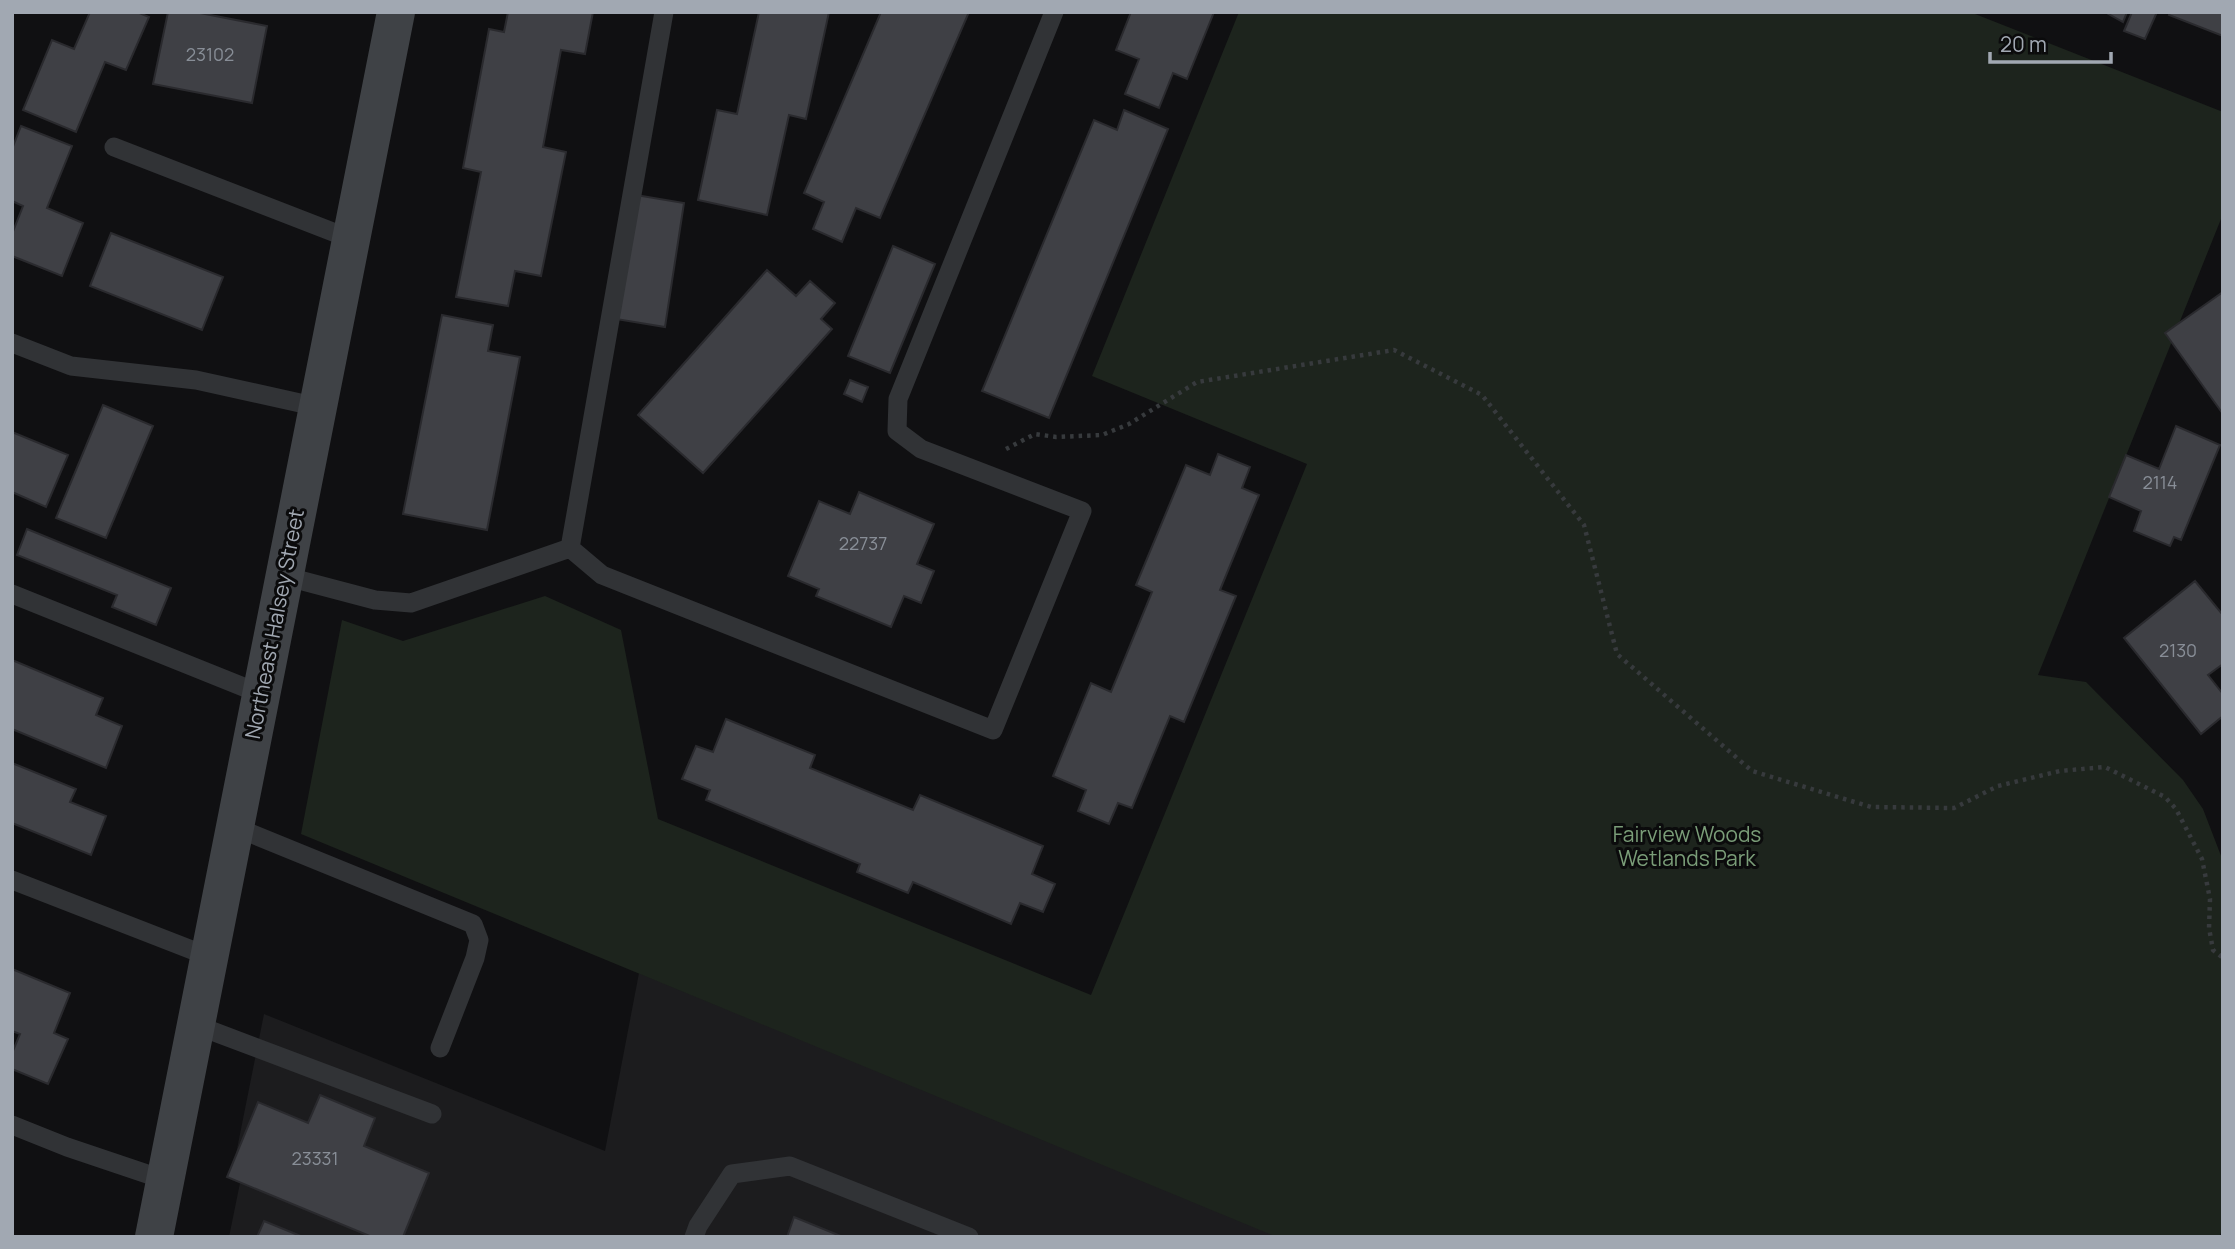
<svg xmlns="http://www.w3.org/2000/svg" width="2235" height="1249" viewBox="0 0 2235 1249" font-family="Manrope,sans-serif">
<rect width="100%" height="100%" fill="#101012"/>
<path fill="#1c1c1e" d="M 639,973 L 1281,1237 L 229,1237 L 241,1178 L 232,1174 L 264,1014 L 605,1151 Z"/>
<path fill="#1d241d" d="M 1239,12 L 1970,12 L 2223,112 L 2223,214 L 2038,675 L 2086,682 L 2183,780 L 2203,809 L 2223,861 L 2223,1228 L 2219,1237 L 1277,1237 L 301,834 L 342,620 L 403,641 L 545,596 L 621,630 L 658,819 L 1091,995 L 1307,464 L 1092,376 Z"/>
<path fill="#3f4045" stroke="#2a2a2e" stroke-width="2" d="M 90,12 L 137,12 L 149,17 L 126,70 L 105,62 L 76,132 L 23,110 L 52,40 L 74,49 Z
M 168,12 L 195,12 L 267,26 L 252,103 L 153,84 Z
M 508,12 L 593,12 L 585,54 L 561,50 L 543,147 L 566,152 L 541,276 L 515,271 L 508,306 L 456,297 L 481,172 L 463,168 L 489,29 L 504,32 Z
M 759,12 L 829,12 L 806,119 L 789,115 L 767,215 L 698,200 L 717,110 L 737,114 Z
M 881,12 L 969,12 L 880,218 L 856,208 L 842,242 L 813,229 L 824,202 L 804,193 Z
M 1131,12 L 1214,12 L 1187,79 L 1173,73 L 1159,108 L 1125,94 L 1139,59 L 1116,50 Z
M 2105,12 L 2127,12 L 2123,22 Z
M 2132,12 L 2157,12 L 2145,39 L 2124,31 Z
M 2170,12 L 2223,12 L 2223,36 L 2169,15 Z
M 1124,110 L 1168,129 L 1049,418 L 982,391 L 1094,120 L 1117,130 Z
M 21,126 L 72,146 L 47,208 L 83,223 L 62,276 L 12,256 L 12,234 L 23,206 L 12,201 L 12,149 Z
M 636,195 L 684,203 L 665,327 L 616,319 Z
M 111,233 L 223,277 L 202,330 L 90,286 Z
M 893,246 L 935,264 L 890,373 L 848,356 Z
M 767,270 L 796,296 L 810,281 L 835,303 L 821,319 L 832,329 L 703,473 L 638,415 Z
M 2223,292 L 2223,414 L 2165,333 Z
M 442,315 L 493,325 L 488,351 L 520,357 L 487,530 L 403,514 Z
M 850,380 L 868,387 L 862,402 L 844,394 Z
M 103,405 L 153,426 L 106,538 L 56,518 Z
M 2176,426 L 2220,445 L 2181,540 L 2174,537 L 2170,546 L 2134,531 L 2141,511 L 2109,497 L 2126,455 L 2159,469 Z
M 12,432 L 68,455 L 46,507 L 12,492 Z
M 1218,454 L 1250,467 L 1242,488 L 1259,495 L 1220,590 L 1236,596 L 1184,722 L 1170,716 L 1132,808 L 1118,803 L 1109,824 L 1078,811 L 1086,790 L 1053,776 L 1091,683 L 1111,692 L 1152,592 L 1136,585 L 1186,465 L 1210,475 Z
M 859,492 L 934,524 L 917,564 L 934,571 L 921,603 L 904,596 L 891,627 L 816,596 L 819,589 L 788,576 L 819,501 L 850,514 Z
M 27,529 L 171,588 L 156,625 L 112,607 L 117,595 L 17,555 Z
M 2195,581 L 2223,615 L 2223,664 L 2208,675 L 2223,694 L 2223,716 L 2201,734 L 2124,638 Z
M 12,660 L 103,698 L 96,715 L 122,726 L 106,768 L 12,729 Z
M 726,719 L 815,755 L 810,768 L 913,810 L 920,795 L 1043,846 L 1032,874 L 1055,884 L 1043,912 L 1020,903 L 1011,924 L 913,882 L 908,893 L 857,872 L 860,864 L 706,800 L 710,790 L 682,779 L 696,746 L 713,752 Z
M 12,763 L 76,789 L 70,802 L 106,816 L 91,855 L 12,823 Z
M 12,969 L 70,993 L 54,1033 L 68,1039 L 48,1084 L 12,1069 L 12,1053 L 20,1034 L 12,1031 Z
M 320,1095 L 375,1118 L 364,1146 L 429,1173 L 403,1237 L 372,1237 L 227,1177 L 258,1102 L 308,1123 Z
M 794,1217 L 843,1237 L 787,1237 Z
M 264,1221 L 303,1237 L 257,1237 Z"/>
<g fill="none" stroke-linecap="round" stroke-linejoin="round">
<path stroke="#373a3d" stroke-width="4.5" stroke-dasharray="3.5 5" stroke-linecap="butt" d="M 1006,449 L 1035,434 L 1056,437 L 1102,435 L 1129,424 L 1197,382 L 1394,350 L 1482,395 L 1584,525 L 1617,654 L 1752,771 L 1871,807 L 1954,808 L 1998,786 L 2060,771 L 2105,767 L 2165,797 L 2176,809 L 2202,859 L 2210,899 L 2209,928 L 2213,950 L 2223,958"/>
<path stroke="#313336" stroke-width="19" d="M 114,147 L 351,239
M 12,343 L 71,366 L 196,380 L 318,407
M 570,548 L 602,575 L 993,730 L 1082,511 L 921,449 L 897,431 L 898,399 L 1054,12
M 570,548 L 664,12
M 284,576 L 375,600 L 411,603 L 570,548
M 12,594 L 261,694
M 235,827 L 473,924 L 479,940 L 475,958 L 440,1048
M 12,880 L 210,957
M 196,1025 L 432,1114
M 12,1125 L 67,1147 L 165,1180
M 694,1237 L 698,1226 L 732,1174 L 790,1166 L 969,1237"/>
<path stroke="#3f4246" stroke-width="38" d="M 154,1237 L 396,12"/>
</g>
<g text-anchor="middle" stroke-width="6" stroke-linejoin="round" paint-order="stroke">
<g font-size="18" fill="#888e97">
<text x="210" y="61">23102</text>
<text x="2160" y="489">2114</text>
<text x="863" y="550">22737</text>
<text x="2178" y="657">2130</text>
<text x="315" y="1165">23331</text>
</g>
<g font-size="21" fill="#a1a8b2" stroke="#0b0b0c">
<text transform="translate(275 624) rotate(-79)" y="7">Northeast Halsey Street</text>
</g>
<g font-size="21" fill="#7a9d78" stroke="#0b0b0c">
<text x="1687" y="842">Fairview Woods<tspan x="1687" dy="24">Wetlands Park</tspan></text>
</g>
</g>
<rect width="2235" height="1249" fill="none" stroke="#a1a8b2" stroke-width="28"/>
<path d="M1990 52v10h121v-10" fill="none" stroke="#a1a8b2" stroke-width="3.5"/>
<text x="2000" y="52" font-size="21" fill="#a1a8b2" stroke="#0b0b0c" stroke-width="5" paint-order="stroke">20 m</text>
</svg>
